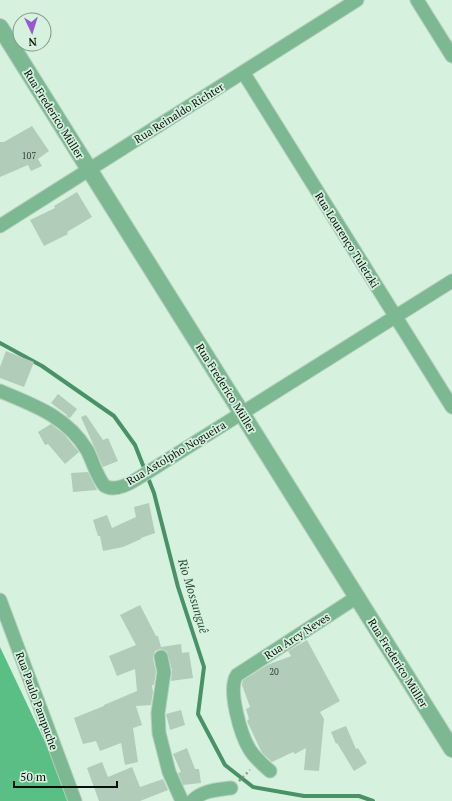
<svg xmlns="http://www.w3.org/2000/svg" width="452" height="801" viewBox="0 0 452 801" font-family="'PT Serif',serif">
<rect width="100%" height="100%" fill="#d7f1df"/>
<path fill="#5abf84" d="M 0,647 L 73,801 L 0,801 Z"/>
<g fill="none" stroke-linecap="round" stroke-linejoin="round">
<path stroke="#489266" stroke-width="4" d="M 0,343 L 42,366 L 114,416 L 135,445 L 154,493 L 178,587 L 204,667 L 198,714 L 225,765 L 253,787 L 304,796 L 359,796 L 373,801"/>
</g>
<path fill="#b2ccba" d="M 32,126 L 49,151 L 38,159 L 42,166 L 31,171 L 28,165 L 0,177 L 0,142 L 4,142 Z
M 77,192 L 92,217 L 67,232 L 68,234 L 44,246 L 30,220 L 55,208 L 54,206 Z
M 6,351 L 34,362 L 24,387 L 0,378 L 0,367 Z
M 58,394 L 77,409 L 70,418 L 66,416 L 67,415 L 51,403 Z
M 86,415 L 103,440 L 108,438 L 118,461 L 103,467 L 81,417 Z
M 51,424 L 64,434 L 79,452 L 65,464 L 48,444 L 45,445 L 38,432 Z
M 88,472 L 97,490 L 73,492 L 71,473 Z
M 149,503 L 155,533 L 141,538 L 141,539 L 123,547 L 103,551 L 100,536 L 98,536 L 93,520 L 107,515 L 112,528 L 136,517 L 134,507 Z
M 140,605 L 156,636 L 158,636 L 161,647 L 181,644 L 182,653 L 189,652 L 193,678 L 171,681 L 172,670 L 167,652 L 164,650 L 160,649 L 155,651 L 153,658 L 156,672 L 154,685 L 152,685 L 153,692 L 151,705 L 136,706 L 142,725 L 133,728 L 138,762 L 125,765 L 121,743 L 100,751 L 96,741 L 83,744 L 74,718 L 104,706 L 104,705 L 137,691 L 135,669 L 117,676 L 109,656 L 136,645 L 120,615 Z
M 307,640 L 340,701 L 320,712 L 324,719 L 319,771 L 304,770 L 306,748 L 295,754 L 293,752 L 272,762 L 262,753 L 247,721 L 249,719 L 246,709 L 250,707 L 242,685 L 243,680 L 267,665 L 291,656 L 288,651 Z
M 181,710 L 185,725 L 170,730 L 166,714 Z
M 346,726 L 356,749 L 358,748 L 367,763 L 354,771 L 337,743 L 336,744 L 331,732 Z
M 187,748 L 195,769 L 199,769 L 201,783 L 183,785 L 178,773 L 181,772 L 173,754 Z
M 102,762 L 108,777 L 132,767 L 140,787 L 163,779 L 168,790 L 140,801 L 99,801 L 87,768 Z"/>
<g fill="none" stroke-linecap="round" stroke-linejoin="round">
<g stroke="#b6cdbd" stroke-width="15">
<path id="minor" d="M 417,0 L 452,56
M 243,72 L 452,407
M 0,226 L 357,0
M 0,391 C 35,406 66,416 87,450 C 92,459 98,480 105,486 C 115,492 129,484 137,479 L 452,281
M 0,600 L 75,801
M 161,657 L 164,672 L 158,713 L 159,733 L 169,772 L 182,801
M 270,771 C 263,765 255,758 250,750 C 241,736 227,689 237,675 L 357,597
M 192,801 C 203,790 217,790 231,788"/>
</g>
<g stroke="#b6cdbd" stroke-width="18">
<path id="tertiary" d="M 0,27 L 452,749"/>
</g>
<path stroke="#85988b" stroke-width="2.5" stroke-dasharray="2 3" stroke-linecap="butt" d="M 239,781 L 250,770"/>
<use href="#minor" stroke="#7cb992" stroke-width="13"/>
<use href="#tertiary" stroke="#7cb992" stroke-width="16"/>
</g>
<g text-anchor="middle" stroke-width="3.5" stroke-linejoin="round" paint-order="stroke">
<g font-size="9" fill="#323f36">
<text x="29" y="159">107</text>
<text x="274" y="675">20</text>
</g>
<g font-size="11" fill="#07100a" stroke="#d7f1df">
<text transform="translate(179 113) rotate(-32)" y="4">Rua Reinaldo Richter</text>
<text transform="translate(54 114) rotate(58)" y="4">Rua Frederico Müller</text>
<text transform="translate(347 240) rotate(58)" y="4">Rua Lourenço Tuletzki</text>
<text transform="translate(226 388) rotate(58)" y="4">Rua Frederico Müller</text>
<text transform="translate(176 453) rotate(-31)" y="4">Rua Astolpho Nogueira</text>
<text transform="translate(297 636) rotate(-33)" y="4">Rua Arcy Neves</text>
<text transform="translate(398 663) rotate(58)" y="4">Rua Frederico Müller</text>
<text transform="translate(37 701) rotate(70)" y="4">Rua Paulo Pampuche</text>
</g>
<g font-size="12" font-style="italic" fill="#234d34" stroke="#d7f1df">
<text transform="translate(193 596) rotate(73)" y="4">Rio Mossunguê</text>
</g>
</g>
<g transform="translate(32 32) rotate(176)"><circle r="19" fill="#d7f1df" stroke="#84978a"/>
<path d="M0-3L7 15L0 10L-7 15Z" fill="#9759cf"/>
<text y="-6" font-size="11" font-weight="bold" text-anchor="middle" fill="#07100a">N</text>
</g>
<path d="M14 781v6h103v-6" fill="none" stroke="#07100a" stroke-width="2"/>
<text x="20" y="781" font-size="12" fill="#07100a" stroke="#d7f1df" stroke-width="3" paint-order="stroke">50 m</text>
</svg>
